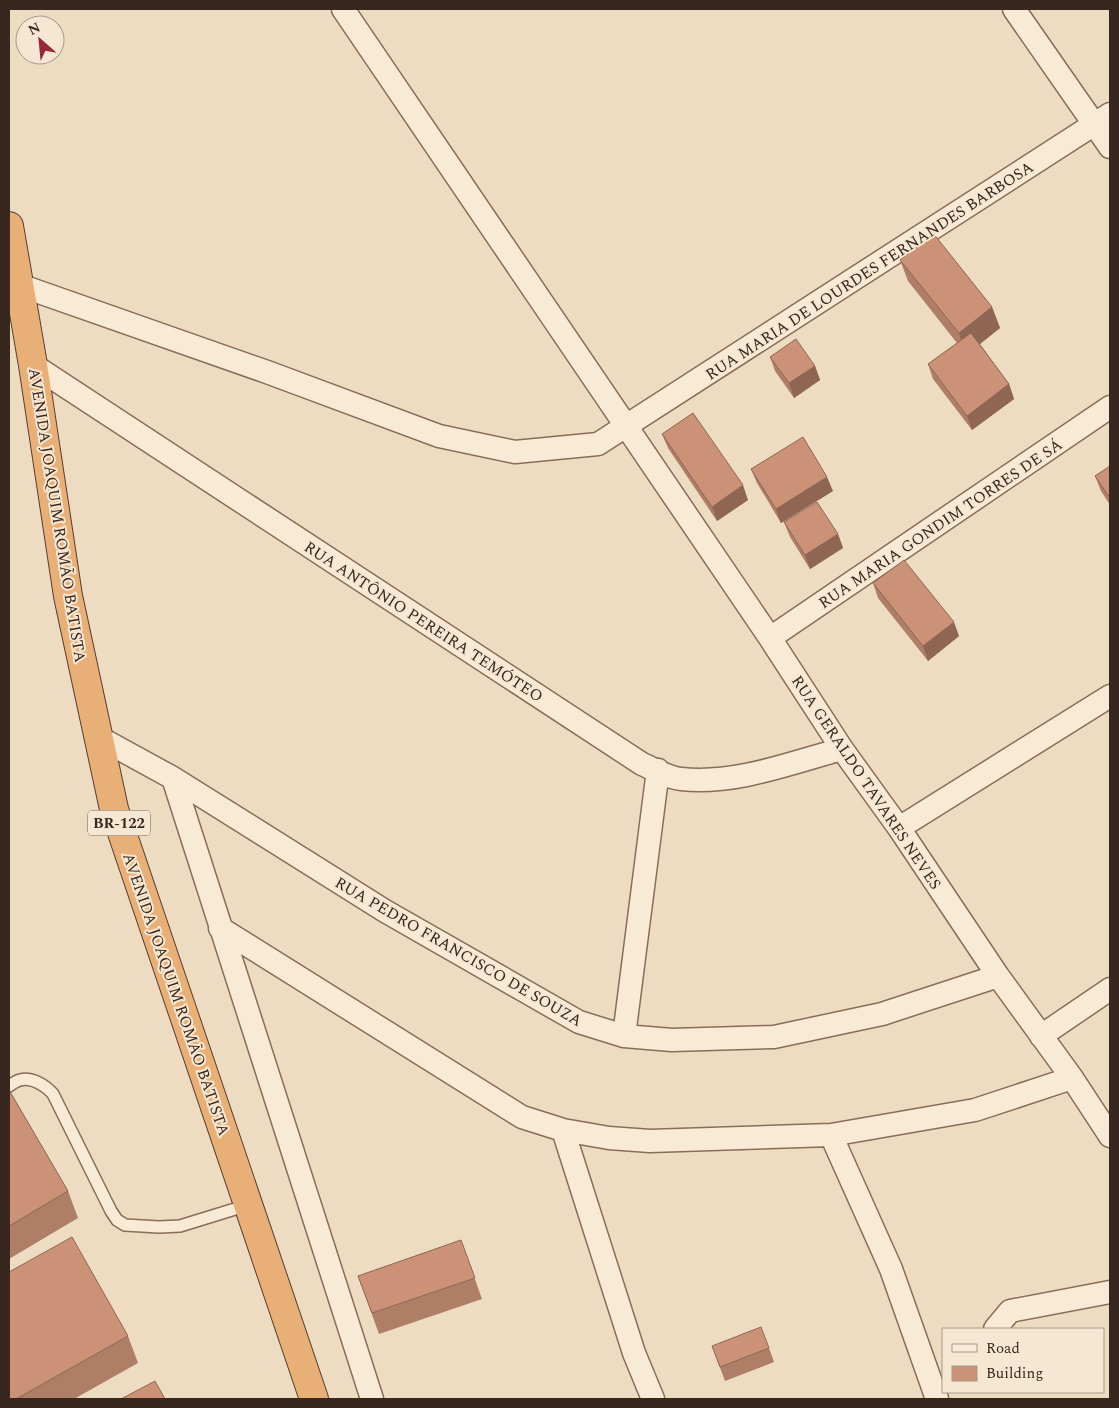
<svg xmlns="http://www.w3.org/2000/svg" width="1119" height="1408" viewBox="0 0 1119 1408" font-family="Spectral,serif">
<rect width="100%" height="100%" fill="#eedcc2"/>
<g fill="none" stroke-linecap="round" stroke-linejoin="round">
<g stroke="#886d59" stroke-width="14">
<path id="service" d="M 9,1086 C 12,1084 16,1081 20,1080 C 32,1077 45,1085 53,1094 L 111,1211 L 117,1220 L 125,1225 L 159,1227 L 180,1226 L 248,1205"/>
</g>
<g stroke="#886d59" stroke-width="25">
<path id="minor" d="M 343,9 L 770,638 L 842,749 L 899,828 L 998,976 L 1072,1078 L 1110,1136
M 1014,9 L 1110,147
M 19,285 L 267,372 L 439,436 L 515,452 L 598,444 L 1110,114
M 33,365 L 642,764 C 654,769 668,778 681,779 C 735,785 790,763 842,749
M 770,638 L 1110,407
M 98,737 L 173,778 L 385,911 L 579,1022 L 624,1036 L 672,1040 L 774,1037 L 882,1014 L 998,976
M 173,778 L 372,1399
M 899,828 L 1110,696
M 220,928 L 522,1117 L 563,1130 L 609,1138 L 650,1141 L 831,1135 L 975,1110 L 1072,1078
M 624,1036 L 658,770
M 1041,1036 L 1110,989
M 563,1130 L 634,1353 L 653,1399
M 831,1135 L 891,1269 L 937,1399
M 995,1329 L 1010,1311 L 1110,1292"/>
</g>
<g stroke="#563c2e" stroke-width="30">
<path id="trunk" d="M 9,226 L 33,365 L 68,596 L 114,809 L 314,1399"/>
</g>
<use href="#service" stroke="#f9ead6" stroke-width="11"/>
<use href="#minor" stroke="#f9ead6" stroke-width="22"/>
<use href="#trunk" stroke="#e8b076" stroke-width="28"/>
</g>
<path fill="#af7e67" d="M 900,260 L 992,307 L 1000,328 L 980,344 L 1009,384 L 1014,399 L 972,430 L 933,379 L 928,364 L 957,343 L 908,281 Z
M 770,357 L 815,366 L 820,380 L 794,398 L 775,371 Z
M 662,434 L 748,500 L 717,521 L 668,448 Z
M 1110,466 L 1110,505 L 1101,491 L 1095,476 Z
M 751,469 L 833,491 L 781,523 L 757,483 Z
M 784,522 L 838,534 L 843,548 L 810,569 L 790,537 Z
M 873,583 L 959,636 L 928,661 L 878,598 Z
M 9,1090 L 68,1191 L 78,1218 L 9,1259 Z
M 461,1240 L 482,1299 L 379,1334 L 358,1276 Z
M 128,1336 L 138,1363 L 74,1399 L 9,1399 Z
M 712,1346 L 769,1348 L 774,1362 L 725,1381 Z"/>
<path fill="#8f6654" d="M 992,307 L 1000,328 L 966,355 L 959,333 Z
M 815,366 L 820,380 L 794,398 L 789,383 Z
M 1009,384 L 1014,399 L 972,430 L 967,416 Z
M 827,477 L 833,491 L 781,523 L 776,509 Z
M 743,485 L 748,500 L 717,521 L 712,507 Z
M 838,534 L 843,548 L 810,569 L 805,555 Z
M 954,622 L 959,636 L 928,661 L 923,646 Z"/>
<path fill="#cc9278" stroke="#8f6654" d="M 933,233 L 992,307 L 959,333 L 900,260 Z
M 971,333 L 1009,384 L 967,416 L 928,364 Z
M 796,339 L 815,366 L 789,383 L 770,357 Z
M 693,413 L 743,485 L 712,507 L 662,434 Z
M 803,437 L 827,477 L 776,509 L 751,469 Z
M 1110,466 L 1110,498 L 1095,476 Z
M 817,502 L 838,534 L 805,555 L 784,522 Z
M 904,560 L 954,622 L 923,646 L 873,583 Z
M 9,1090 L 68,1191 L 9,1226 Z
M 72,1237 L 128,1336 L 16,1399 L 9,1399 L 9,1272 Z
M 461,1240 L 475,1278 L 372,1313 L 358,1276 Z
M 761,1327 L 769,1348 L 720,1367 L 712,1346 Z
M 155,1381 L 165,1399 L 121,1399 Z"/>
<g text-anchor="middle" stroke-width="4" stroke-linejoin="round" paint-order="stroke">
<rect fill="#f5e7d2" stroke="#716154" stroke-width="1" x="88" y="810.5" width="62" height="25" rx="4"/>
<g font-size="15" font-weight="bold" fill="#38271e">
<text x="119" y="828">BR-122</text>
</g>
<g font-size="16" fill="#38271e" stroke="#f5e7d2">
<text transform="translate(869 270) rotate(-33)" y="6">RUA MARIA DE LOURDES FERNANDES BARBOSA</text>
<text transform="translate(58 515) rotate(81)" y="6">AVENIDA JOAQUIM ROMÃO BATISTA</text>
<text transform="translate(940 523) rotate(-34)" y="6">RUA MARIA GONDIM TORRES DE SÁ</text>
<text transform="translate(424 621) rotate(33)" y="6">RUA ANTÔNIO PEREIRA TEMÓTEO</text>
<text transform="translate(867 782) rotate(56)" y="6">RUA GERALDO TAVARES NEVES</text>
<text transform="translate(459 951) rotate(30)" y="6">RUA PEDRO FRANCISCO DE SOUZA</text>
<text transform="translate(177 994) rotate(71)" y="6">AVENIDA JOAQUIM ROMÃO BATISTA</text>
</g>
</g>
<rect width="1119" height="1408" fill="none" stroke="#38271e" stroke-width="20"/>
<rect x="942" y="1328" width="162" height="65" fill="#f5e7d2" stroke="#a99a8a"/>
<rect x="952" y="1344" width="25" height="8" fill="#f9ead6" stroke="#a99a8a"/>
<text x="986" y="1353" font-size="15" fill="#38271e">Road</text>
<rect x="952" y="1366" width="25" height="15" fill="#cc9278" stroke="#a99a8a"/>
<text x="986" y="1378" font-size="15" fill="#38271e">Building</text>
<g transform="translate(40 40) rotate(333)"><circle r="24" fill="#f5e7d2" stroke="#a99a8a"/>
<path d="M0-4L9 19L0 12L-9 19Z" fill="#972936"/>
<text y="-8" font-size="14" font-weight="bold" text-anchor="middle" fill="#38271e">N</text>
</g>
</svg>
